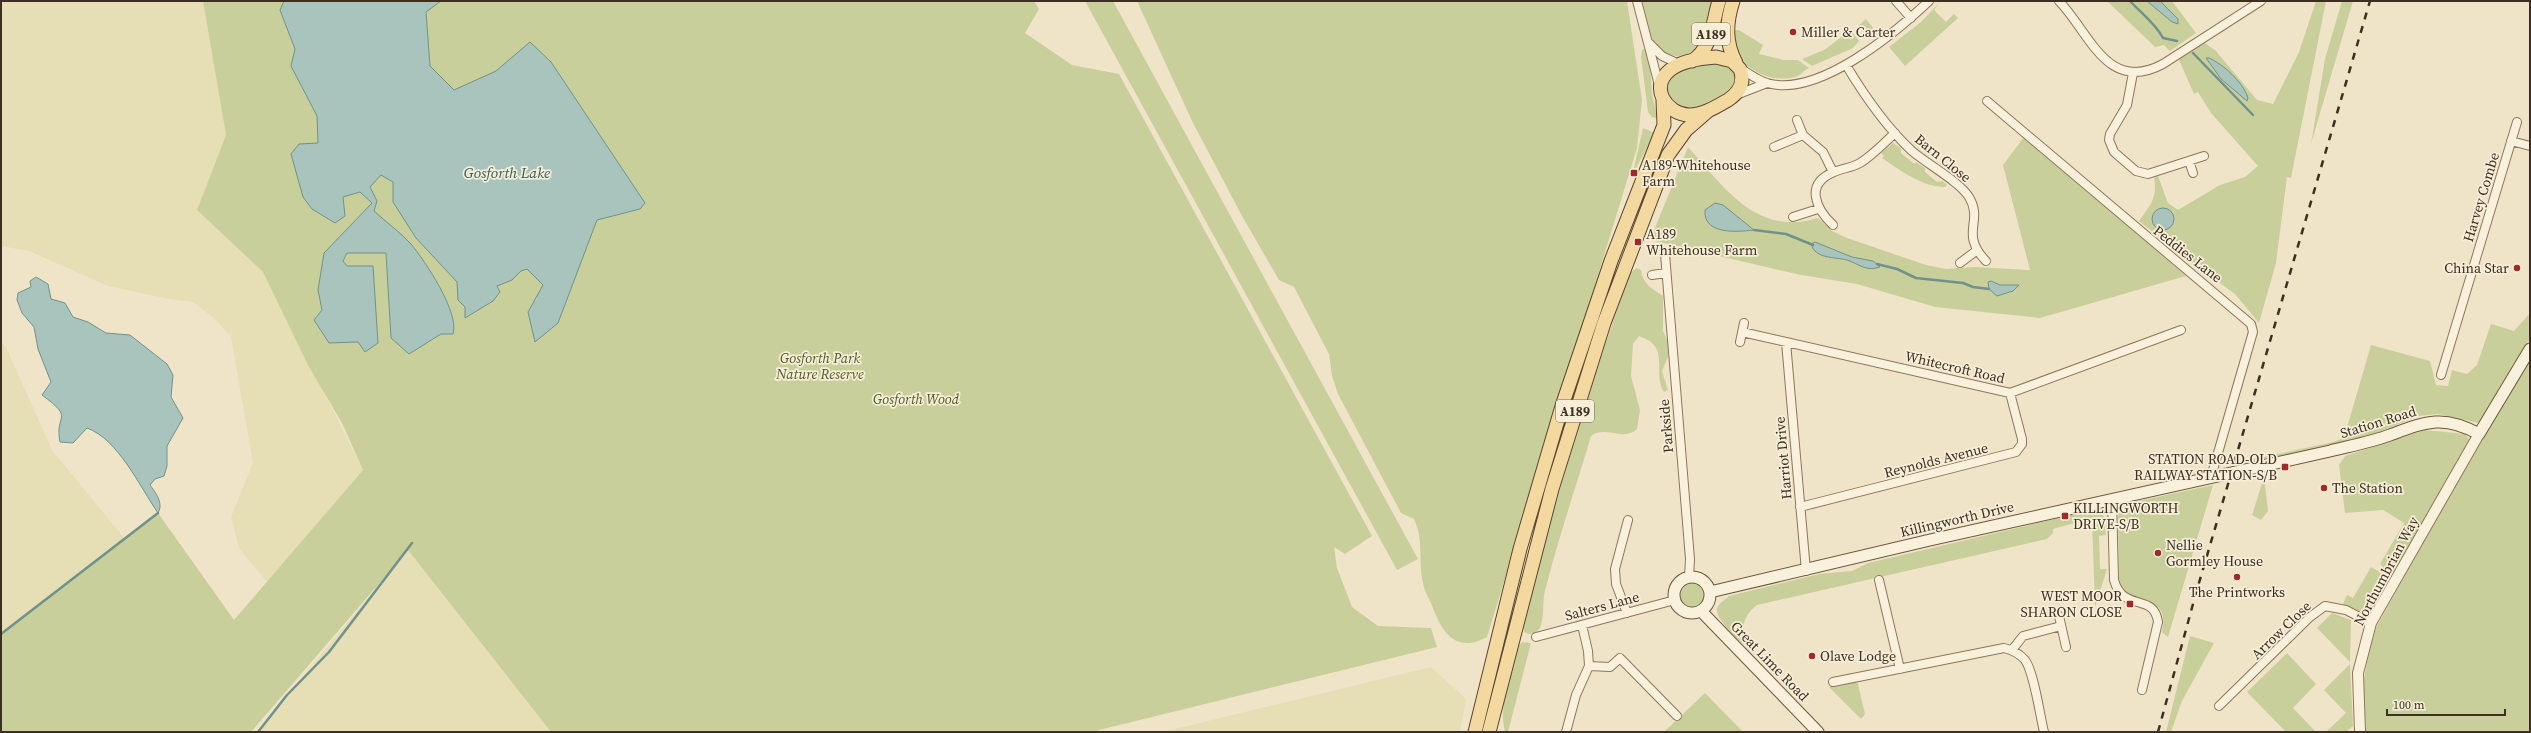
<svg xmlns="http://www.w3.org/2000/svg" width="2531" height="733" viewBox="0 0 2531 733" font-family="'Source Serif 4',serif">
<rect width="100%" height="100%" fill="#f0e4c8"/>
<path fill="#e6deb5" d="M 1,1 L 203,1 L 226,135 L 197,210 L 263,272 L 363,470 L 267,582 L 239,548 L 231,517 L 253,463 L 231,337 L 215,319 L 193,302 L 169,299 L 108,286 L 29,251 L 1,246 Z
M 1,343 L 6,347 L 52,450 L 125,539 L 1,634 Z
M 408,550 L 551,732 L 259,732 L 287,695 Z
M 1431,667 L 1466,699 L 1460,732 L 1162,732 Z"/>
<path fill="#c9cf9b" d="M 203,1 L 1034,1 L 1039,9 L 1025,33 L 1072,65 L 1119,74 L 1372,536 L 1345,554 L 1334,547 L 1337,568 L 1352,607 L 1378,626 L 1431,628 L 1437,647 L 1091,732 L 551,732 L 408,550 L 251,732 L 1,732 L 1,634 L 158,513 L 234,620 L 363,470 L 342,423 L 309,367 L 263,272 L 197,210 L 226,135 Z
M 1085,1 L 1113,1 L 1418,559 L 1397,570 Z
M 1137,1 L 1627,1 L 1642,100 L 1637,148 L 1487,637 C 1454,655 1441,630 1431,603 C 1428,597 1424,590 1423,583 C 1418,561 1424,540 1414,519 L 1401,513 L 1338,394 L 1332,376 L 1329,354 L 1294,287 L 1279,280 L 1242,216 L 1192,121 Z
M 1642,1 L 1712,1 C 1705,21 1704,52 1679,57 C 1673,55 1667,54 1661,50 C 1651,42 1639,14 1642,1 Z
M 2107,1 L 2172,1 L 2196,33 L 2170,51 L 2164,45 L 2155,47 Z
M 2316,1 L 2326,1 L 2291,178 L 2287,177 L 2276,263 L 2259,323 L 2235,294 L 2183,256 L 2139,221 C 2150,206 2158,197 2154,178 L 2158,176 L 2168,203 L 2178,210 L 2220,185 L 2245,177 L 2258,166 L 2211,113 L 2198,92 L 2194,94 L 2179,60 L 2203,42 L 2215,50 L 2257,100 L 2273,104 L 2299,52 Z
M 2342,1 L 2353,1 L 2311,144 L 2325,59 Z
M 1939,3 L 1934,10 L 1946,22 L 1954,14 L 1958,18 L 1905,66 L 1889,47 L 1921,22 Z
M 1866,19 L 1878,34 L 1874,37 L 1866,36 L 1858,26 Z
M 1733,30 L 1739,30 L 1763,45 L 1759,54 L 1784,60 L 1798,60 L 1809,68 C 1802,71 1802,75 1795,77 C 1774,83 1744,72 1736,49 C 1734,43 1734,36 1733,30 Z
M 1851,30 L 1859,41 L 1853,48 L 1812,66 L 1802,59 L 1824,50 Z
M 1645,48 L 1650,62 L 1652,95 L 1658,119 L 1652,117 L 1648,112 L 1641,57 L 1642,50 Z
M 1712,62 L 1725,63 C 1730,68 1735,71 1735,78 C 1735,95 1692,111 1679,110 C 1648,73 1684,71 1712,62 Z
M 1643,128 L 1655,133 L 1636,168 L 1634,168 Z
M 2024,137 L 2186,276 L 2040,318 L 1935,307 L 1857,284 L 1801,275 L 1650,240 L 1688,147 C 1724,187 1756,237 1818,218 L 1832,231 L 1847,238 L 1926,265 L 1946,269 L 1974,267 L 2030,270 L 2003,165 Z
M 1893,143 L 1901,148 L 1901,153 L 1913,163 L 1917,163 L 1925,168 L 1925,172 L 1937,182 L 1942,181 L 1947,185 L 1945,187 C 1922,187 1900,170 1882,158 L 1884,156 L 1881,153 Z
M 1637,268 L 1641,270 C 1643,285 1652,288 1663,296 L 1663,331 L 1669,344 L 1668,357 L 1662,371 L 1668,390 L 1664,392 C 1654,378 1665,356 1653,344 C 1650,340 1643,338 1639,336 L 1633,344 L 1631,376 L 1640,410 L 1637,429 C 1623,442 1605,425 1591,436 C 1576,487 1558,539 1545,591 C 1541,603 1548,635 1529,634 L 1524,632 L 1522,621 C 1555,504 1589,387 1630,273 Z
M 2530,313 L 2530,338 L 2483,418 L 2478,423 L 2438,414 L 2418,416 L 2363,439 L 2246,463 L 2245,461 L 2333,442 L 2349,436 L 2350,432 L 2346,431 L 2371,345 L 2430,361 L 2436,385 L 2448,386 L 2452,370 L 2467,374 L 2477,365 L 2491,324 L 2514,331 Z
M 2530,357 L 2530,732 L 2366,732 L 2363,684 L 2372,635 L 2475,449 Z
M 2425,430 L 2465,434 L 2469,439 L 2468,445 L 2372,611 L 2359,611 L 2343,604 L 2347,595 L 2353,598 L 2371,567 L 2380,572 L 2383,567 L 2380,564 L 2404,523 L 2383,510 L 2345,513 L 2339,465 L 2345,456 Z
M 2264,477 L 2268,511 L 2261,520 L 2252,515 Z
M 2213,485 L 2168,637 L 2162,632 C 2169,596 2145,608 2127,595 C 2124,592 2122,588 2119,585 L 2118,513 L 2120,509 L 2129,503 Z
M 2093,510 L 2098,510 L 2104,516 L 2106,535 L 2099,536 L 2100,569 L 2107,569 L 2095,607 L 2092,518 L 2053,529 L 2053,533 L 2047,539 L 1757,605 C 1744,615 1739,628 1749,643 L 1745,644 C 1738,642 1716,618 1717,610 C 1717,604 1725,600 1729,596 L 1819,574 L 1852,571 L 1868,563 Z
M1679 596a13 13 0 1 1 26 0a13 13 0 1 1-26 0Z
M 2332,613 L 2351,620 L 2350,662 L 2317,628 Z
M 2190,636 L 2214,643 L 2182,701 L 2171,732 L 2166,732 Z
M 1522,642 L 1531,643 L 1508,732 L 1505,732 C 1498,704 1511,675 1517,648 Z
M 2287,653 L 2316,684 L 2293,708 L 2316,732 L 2286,732 L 2247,692 Z
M 2350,664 L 2353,726 L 2346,732 L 2326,732 L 2346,713 L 2324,690 Z
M 1857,680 L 1865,714 L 1861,719 L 1829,687 Z
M 1705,693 L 1743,732 L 1664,732 Z"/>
<path fill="#a9c4bc" stroke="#6f938a" d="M 284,1 L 441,1 L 426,12 L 430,66 L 454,90 L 496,71 L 530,42 L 551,62 L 645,203 L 640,209 L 597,220 L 558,323 L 535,342 L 528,312 L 543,285 L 527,269 L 521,271 L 512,280 L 497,286 L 500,292 L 493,301 L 465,318 L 465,307 L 458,300 L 457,282 L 416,238 L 393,202 L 393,182 L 381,175 L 370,187 L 377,201 L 374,211 C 386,222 400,232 411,244 C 425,261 460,313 453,334 L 441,334 L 409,354 L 391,338 L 386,253 L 347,253 L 343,261 L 347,266 L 373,266 L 378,343 L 365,352 L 358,342 L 329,343 L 314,320 L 322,310 L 318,290 L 324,253 L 372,203 L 360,192 L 343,197 L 345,216 L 335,223 L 312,209 L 303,197 L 291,154 L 299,144 L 318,143 L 317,116 L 291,66 L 295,49 L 280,10 Z
M 2147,1 L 2160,1 L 2178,19 L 2178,24 L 2172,22 Z
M 2206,58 L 2209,58 C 2223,64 2243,82 2248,98 L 2247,101 L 2221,79 Z
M 1715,203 L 1723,205 L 1754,230 C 1737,232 1703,235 1705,210 Z
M2152 219a11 11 0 1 1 22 0a11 11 0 1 1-22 0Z
M 1815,242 L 1852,257 L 1873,261 L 1880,267 C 1866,272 1859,264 1847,260 C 1835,257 1815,259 1811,244 Z
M 36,277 L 48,284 L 51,299 L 65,303 L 73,317 L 88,322 L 106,333 L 130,335 L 167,364 L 173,375 L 171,397 L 183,418 L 167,446 L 167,466 L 164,476 L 155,479 L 150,485 C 155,492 164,503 158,513 C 140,487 118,439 87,428 L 73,443 L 60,442 C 54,413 76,420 42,395 L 51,382 L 38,349 L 34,327 L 22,313 L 17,300 L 18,293 L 31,287 L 30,281 Z
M 1991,281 L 2000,285 L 2019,285 L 2013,291 L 1997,296 L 1989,289 L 1988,282 Z"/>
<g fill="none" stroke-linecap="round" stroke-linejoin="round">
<path stroke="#6f938a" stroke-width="2.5" d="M 2130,1 C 2142,14 2155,23 2163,38 L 2177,41
M 2193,53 L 2253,115
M 1754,230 L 1786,234 L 1813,245
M 1877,264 L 1897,269 L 1916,278 L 1963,283 L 1973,287 L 1989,289
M 1,634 L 158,513
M 258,732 L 287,695 L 329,652 L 412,543"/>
<g stroke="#8d765c" stroke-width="10">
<path id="minor" d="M 1637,1 L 1659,85
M 1896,1 L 1911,18
M 2059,1 C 2090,33 2107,94 2163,64 L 2261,1
M 1649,43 L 1662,56 L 1681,65
M 1846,65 C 1864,95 1886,127 1912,151 C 1927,164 1960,182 1969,197 C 1984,222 1959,233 1986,261
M 1740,68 C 1748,73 1757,80 1767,83 C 1818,98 1895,33 1929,1
M 2133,73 L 2127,105 L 2110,134 L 2109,140 L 2114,152 L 2136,171 L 2148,174 L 2204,156
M 1736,95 L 1767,83
M 1987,101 L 2251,324 L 2253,332 L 2211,477
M 1797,120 L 1803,135 L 1823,152 L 1833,172
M 2511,141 L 2530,146
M 1774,147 L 1803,135
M 2189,161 L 2193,173
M 1793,217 L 1818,209
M 1833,225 C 1816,209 1804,184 1834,172 C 1843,168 1851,168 1860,163 C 1873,155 1884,143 1895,133
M 1665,254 L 1690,559 L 1689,577
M 1960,263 L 1976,251
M 1652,275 L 1666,273
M 1742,332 L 2010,393 L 2181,330
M 1740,342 L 1744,323
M 1786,342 L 1806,571
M 2441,375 L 2517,122
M 2112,499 L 2114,580 C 2123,613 2154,592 2158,622 L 2142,690
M 1800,507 L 2016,452 L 2022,444 L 2022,439 L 2010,393
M 1879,580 L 1900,669
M 1627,613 L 1616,584 L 1615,569 L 1628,520
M 2059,616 L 2066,647
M 1582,625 L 1588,651 L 1589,666 L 1610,667 L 1620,658 L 1677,716
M 1536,637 L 1675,600
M 2012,650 L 2023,636 L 2061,626
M 1833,682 L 2004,648 C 2012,650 2019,653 2025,660 C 2034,672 2040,716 2044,732
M 2219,706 L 2310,617 L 2325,606 L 2346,610 L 2371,623
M 1566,732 L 1576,695 L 1589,666"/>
</g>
<g stroke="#8d765c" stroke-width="12">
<path id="tertiary" d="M 2360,732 L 2358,673 L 2371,623 L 2479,434"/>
</g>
<g stroke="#6f573f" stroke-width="13">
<path id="secondary" d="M1674 595a18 18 0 1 1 36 0a18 18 0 1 1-36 0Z
M 1710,592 L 1930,540 L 2330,451 C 2350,446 2371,442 2390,435 C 2425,422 2443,414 2479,434 L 2530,349
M 1701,611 L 1818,732"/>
</g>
<g stroke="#5b4430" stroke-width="15">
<path id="primary" d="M 1733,1 C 1726,23 1725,42 1736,63
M 1716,57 L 1732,61 L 1740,69 C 1745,82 1740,92 1728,100 C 1716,107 1703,115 1689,115 C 1666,114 1649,87 1670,70 C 1681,61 1702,58 1716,57 Z
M 1692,61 C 1713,47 1712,23 1719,1
M 1475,732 L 1520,549 L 1562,406 L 1611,261 L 1664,125 L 1663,100
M 1489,732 L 1552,489 L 1604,323 L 1668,155 L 1686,130 L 1709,110"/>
</g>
<use href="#minor" stroke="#faf1dc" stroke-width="8"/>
<use href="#tertiary" stroke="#faf1dc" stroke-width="10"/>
<use href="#secondary" stroke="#faf1dc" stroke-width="11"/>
<use href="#primary" stroke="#f3d9a0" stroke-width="13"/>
<path stroke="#3d2e20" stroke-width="2.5" stroke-dasharray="7 7" stroke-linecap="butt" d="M 2158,732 L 2196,593 L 2370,1"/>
</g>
<g fill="#9e2a2b" stroke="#f7eed8" stroke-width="1.5">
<circle cx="1793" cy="32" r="4"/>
<rect x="1630" y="169" width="8" height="8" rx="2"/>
<rect x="1634" y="238" width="8" height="8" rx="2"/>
<circle cx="2517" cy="268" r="4"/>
<rect x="2281" y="463" width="8" height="8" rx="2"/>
<circle cx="2324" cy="488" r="4"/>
<rect x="2061" y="512" width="8" height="8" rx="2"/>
<circle cx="2158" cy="553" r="4"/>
<circle cx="2237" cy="577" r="4"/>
<rect x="2126" y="600" width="8" height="8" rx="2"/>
<circle cx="1812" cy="656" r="4"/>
</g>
<g text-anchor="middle" stroke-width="3.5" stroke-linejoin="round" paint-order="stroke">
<g fill="#f7eed8" stroke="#756857" stroke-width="1">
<rect x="1692" y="23" width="38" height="22" rx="3"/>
<rect x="1556" y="400" width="38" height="22" rx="3"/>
</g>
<g font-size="13" font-weight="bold" fill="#3d2e20">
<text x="1711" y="39">A189</text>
<text x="1575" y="416">A189</text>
</g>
<g font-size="14" fill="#3d2e20" stroke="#f7eed8" text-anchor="start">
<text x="1801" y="37">Miller &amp; Carter</text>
<text x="1642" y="170">A189-Whitehouse<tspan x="1642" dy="16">Farm</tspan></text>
<text x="1646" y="239">A189<tspan x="1646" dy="16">Whitehouse Farm</tspan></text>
<text x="2509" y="273" text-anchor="end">China Star</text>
<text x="2277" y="464" text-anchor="end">STATION ROAD-OLD<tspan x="2277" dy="16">RAILWAY STATION-S/B</tspan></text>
<text x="2332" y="493">The Station</text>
<text x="2073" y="513">KILLINGWORTH<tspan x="2073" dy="16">DRIVE-S/B</tspan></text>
<text x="2166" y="550">Nellie<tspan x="2166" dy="16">Gormley House</tspan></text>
<text x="2237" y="597" text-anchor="middle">The Printworks</text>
<text x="2122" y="601" text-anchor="end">WEST MOOR<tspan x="2122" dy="16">SHARON CLOSE</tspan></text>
<text x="1820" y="661">Olave Lodge</text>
</g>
<g font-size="14" fill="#3d2e20" stroke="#f7eed8">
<text transform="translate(1943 158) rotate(39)" y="5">Barn Close</text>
<text transform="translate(2481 197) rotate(-73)" y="5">Harvey Combe</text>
<text transform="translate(2188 254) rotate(38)" y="5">Peddies Lane</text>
<text transform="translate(1955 367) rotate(13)" y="5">Whitecroft Road</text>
<text transform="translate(2378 422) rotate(-17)" y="5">Station Road</text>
<text transform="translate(1666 426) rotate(-95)" y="5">Parkside</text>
<text transform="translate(1783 458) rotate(-95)" y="5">Harriot Drive</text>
<text transform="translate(1936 460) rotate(-14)" y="5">Reynolds Avenue</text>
<text transform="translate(1957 519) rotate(-13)" y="5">Killingworth Drive</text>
<text transform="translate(2386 571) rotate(-62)" y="5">Northumbrian Way</text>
<text transform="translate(1602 606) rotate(-15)" y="5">Salters Lane</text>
<text transform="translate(2281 630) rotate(-44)" y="5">Arrow Close</text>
<text transform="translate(1770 661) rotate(46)" y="5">Great Lime Road</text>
</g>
<g font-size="14" font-style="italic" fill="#4d5a26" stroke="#f7eed8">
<text x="820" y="363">Gosforth Park<tspan x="820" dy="16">Nature Reserve</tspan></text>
<text x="916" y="404">Gosforth Wood</text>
</g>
<g font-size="15" font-style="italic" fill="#2f5d5a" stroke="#f7eed8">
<text x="507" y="178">Gosforth Lake</text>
</g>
</g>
<rect width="2531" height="733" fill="none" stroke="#3d2e20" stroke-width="4"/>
<path d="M2387 709v6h118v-6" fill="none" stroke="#3d2e20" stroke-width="2"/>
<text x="2393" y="709" font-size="12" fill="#3d2e20" stroke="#f7eed8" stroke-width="3" paint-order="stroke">100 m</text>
</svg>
